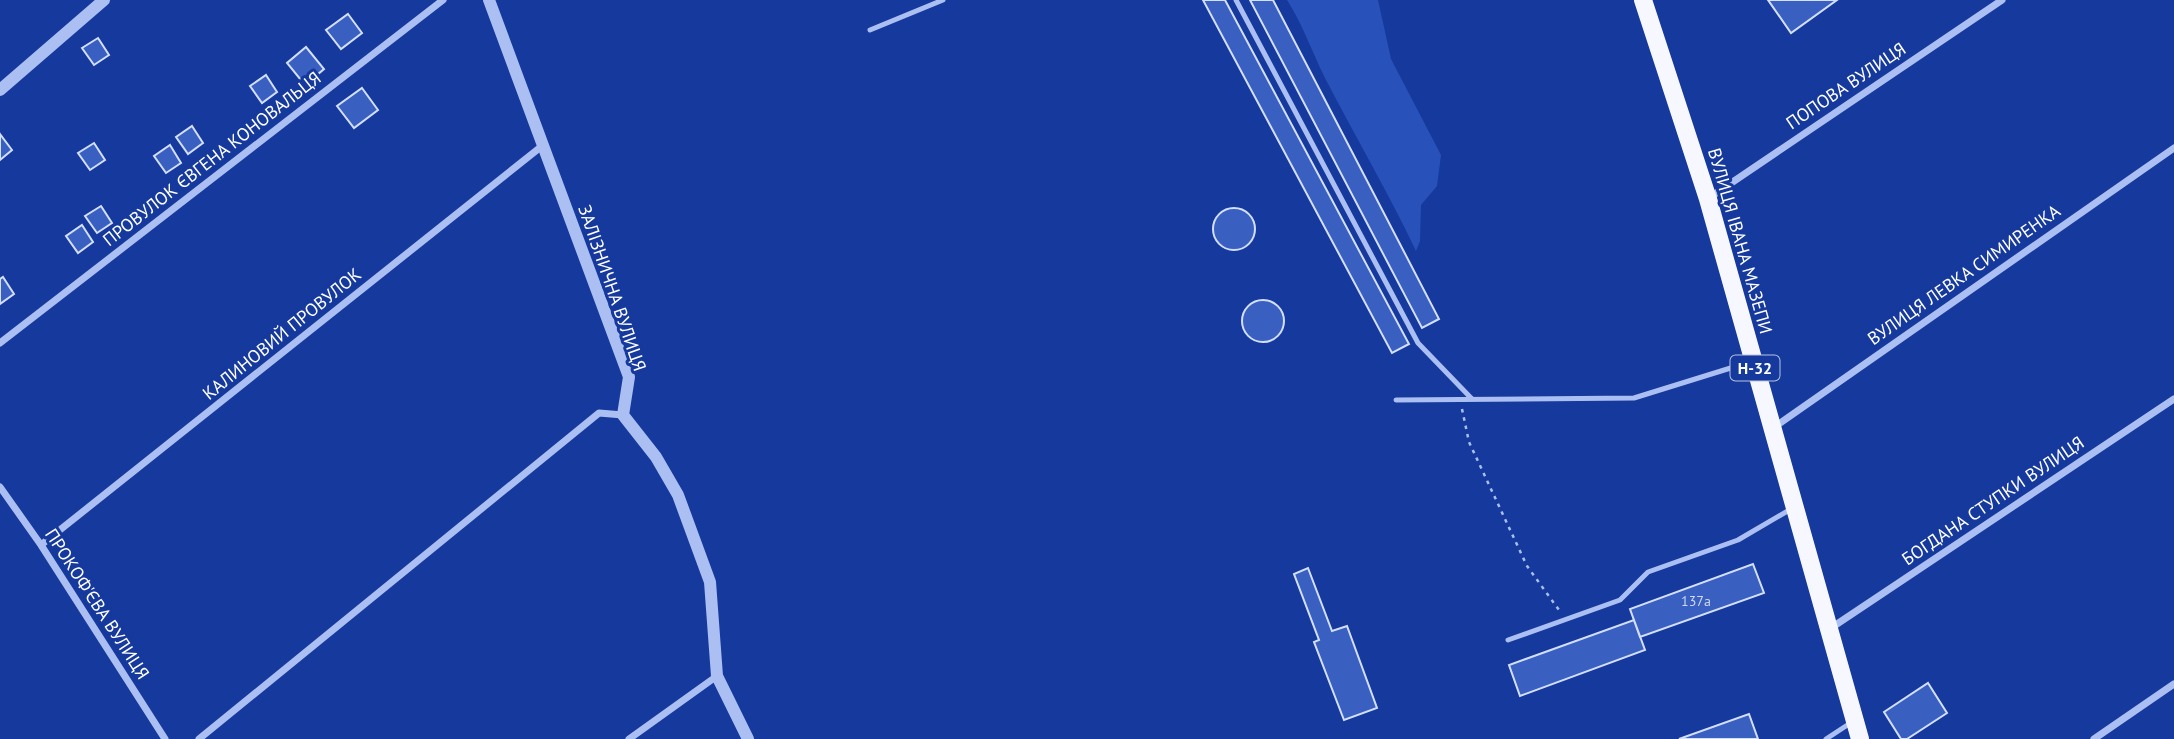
<svg xmlns="http://www.w3.org/2000/svg" width="2174" height="739" viewBox="0 0 2174 739" font-family="'PT Sans',sans-serif">
<rect width="100%" height="100%" fill="#15399c"/>
<path fill="#2851ba" d="M 1287,0 L 1378,0 L 1391,59 L 1441,155 L 1437,186 L 1421,205 L 1420,241 L 1416,251 C 1388,192 1355,136 1325,78 C 1312,52 1303,25 1287,0 Z"/>
<path fill="#395fc1" stroke="#d3dffd" stroke-width="2" d="M 1203,0 L 1225,0 L 1409,344 L 1392,353 Z
M 1250,0 L 1273,0 L 1439,319 L 1422,328 Z
M 1768,0 L 1837,0 L 1791,33 Z
M 348,14 L 362,33 L 341,49 L 326,30 Z
M 98,38 L 109,55 L 94,65 L 82,48 Z
M 306,47 L 324,69 L 305,85 L 287,63 Z
M 266,75 L 277,92 L 262,103 L 250,86 Z
M 362,88 L 378,110 L 354,128 L 337,106 Z
M 192,126 L 203,143 L 188,154 L 176,137 Z
M 0,134 L 12,150 L 0,160 Z
M 94,143 L 105,160 L 90,170 L 78,153 Z
M 170,145 L 181,163 L 166,173 L 154,156 Z
M 101,206 L 112,223 L 97,233 L 85,216 Z
M1213 229a21 21 0 1 1 42 0a21 21 0 1 1-42 0Z
M 82,225 L 93,242 L 78,253 L 66,236 Z
M 3,277 L 14,294 L 0,304 L 0,279 Z
M1242 321a21 21 0 1 1 42 0a21 21 0 1 1-42 0Z
M 1753,564 L 1764,593 L 1640,637 L 1630,609 Z
M 1308,568 L 1332,631 L 1347,626 L 1377,708 L 1344,720 L 1314,642 L 1319,640 L 1294,574 Z
M 1634,620 L 1645,650 L 1520,696 L 1509,665 Z
M 1928,683 L 1947,713 L 1907,739 L 1901,739 L 1884,712 Z
M 1749,714 L 1758,739 L 1679,739 Z"/>
<g fill="none" stroke-linecap="round" stroke-linejoin="round">
<path stroke="#abbff3" stroke-width="2.5" stroke-dasharray="3.5 5" stroke-linecap="butt" d="M 1462,409 L 1469,442 L 1527,566 L 1559,610"/>
<path stroke="#abbff3" stroke-width="5" d="M 1236,0 L 1418,343 L 1472,399
M 870,30 L 943,0
M 1396,400 L 1634,398 L 1750,362
M 1508,640 L 1620,600 L 1648,572 L 1738,540 L 1791,509
M 1826,739 L 1852,722"/>
<path stroke="#abbff3" stroke-width="7" d="M 1709,198 L 2002,0
M 0,343 L 443,0
M 1773,428 L 2174,148
M 0,487 L 41,545 L 165,739
M 41,545 L 542,146
M 1831,628 L 2174,399
M 199,739 L 599,413 L 623,415
M 629,739 L 717,676
M 2094,739 L 2174,684"/>
<path stroke="#abbff3" stroke-width="12" d="M 489,0 L 629,377 L 623,415 L 656,457 L 678,495 L 710,582 L 717,676 L 748,739
M 0,90 L 104,0"/>
<path stroke="#f7f8ff" stroke-width="18" d="M 1643,0 L 1708,199 L 1860,739"/>
</g>
<g text-anchor="middle" stroke-width="6" stroke-linejoin="round" paint-order="stroke">
<g font-size="14" fill="#ced7f0">
<text x="1696" y="606">137а</text>
</g>
<rect fill="#15399c" stroke="#b9c4e1" stroke-width="2" x="1730.5" y="355.5" width="49" height="25" rx="5"/>
<g font-size="16" font-weight="bold" fill="#fff">
<text x="1755" y="374">Н-32</text>
</g>
<g font-size="18" fill="#fff" stroke="#15399c">
<text transform="translate(1846 86) rotate(-34)" y="6">ПОПОВА ВУЛИЦЯ</text>
<text transform="translate(212 159) rotate(-38)" y="6">ПРОВУЛОК ЄВГЕНА КОНОВАЛЬЦЯ</text>
<text transform="translate(1740 241) rotate(74)" y="6">ВУЛИЦЯ ІВАНА МАЗЕПИ</text>
<text transform="translate(1964 275) rotate(-35)" y="6">ВУЛИЦЯ ЛЕВКА СИМИРЕНКА</text>
<text transform="translate(612 288) rotate(71)" y="6">ЗАЛІЗНИЧНА ВУЛИЦЯ</text>
<text transform="translate(282 334) rotate(-39)" y="6">КАЛИНОВИЙ ПРОВУЛОК</text>
<text transform="translate(1993 501) rotate(-34)" y="6">БОГДАНА СТУПКИ ВУЛИЦЯ</text>
<text transform="translate(97 604) rotate(57)" y="6">ПРОКОФ'ЄВА ВУЛИЦЯ</text>
</g>
</g>
</svg>
